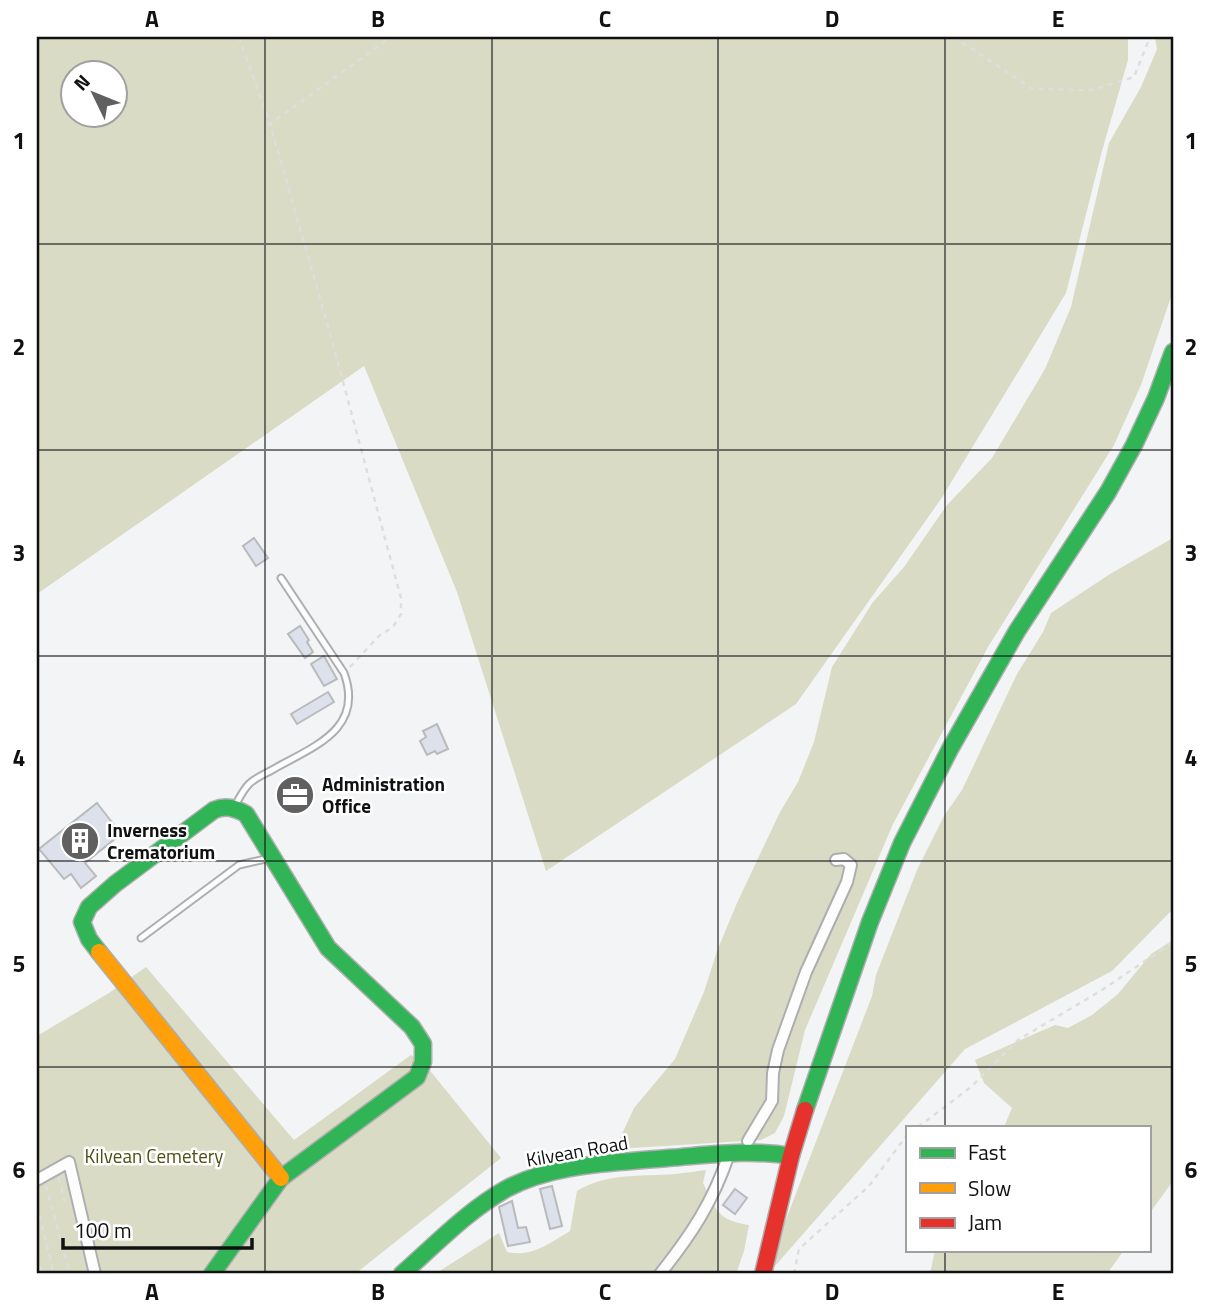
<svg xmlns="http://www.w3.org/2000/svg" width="1210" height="1311" viewBox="0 0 1210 1311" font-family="'Titillium Web',sans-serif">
<rect width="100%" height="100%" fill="#f3f4f5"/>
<path fill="#d9dbc5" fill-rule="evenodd" d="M 37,37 L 1128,37 L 1128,60 L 1102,151 L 1066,293 L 941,499 L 796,704 L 546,871 L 457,592 L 364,366 L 37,594 ZM 74,74 L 116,74 L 116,116 L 74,116 Z
M 1155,37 L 1173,37 L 1173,291 L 1141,385 L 1114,445 L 988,647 L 893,824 L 805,1030 L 784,1116 L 775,1133 L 761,1140 L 615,1149 L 634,1108 L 675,1059 L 704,992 L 717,951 L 737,903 L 780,812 L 798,782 L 814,742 L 832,667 L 873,602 L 904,567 L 947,505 L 992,458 L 1045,369 L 1071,307 L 1109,143 L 1141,87 L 1157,49 Z
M 1173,538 L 1173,909 L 1112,971 L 965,1049 L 768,1274 L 765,1274 L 872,996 L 876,975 L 917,870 L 944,816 L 962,790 L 1017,674 L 1043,632 L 1051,613 L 1110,574 Z
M 1173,940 L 1173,1181 L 1149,1214 L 1149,1127 L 1004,1127 L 1012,1108 L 984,1083 L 975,1060 L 1055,1025 L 1068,1028 L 1092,1015 L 1118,994 L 1151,954 Z
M 146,967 L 294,1140 L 411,1055 L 423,1062 L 501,1158 L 355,1274 L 37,1274 L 37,1036 L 109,993 Z
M 706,1170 L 703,1183 C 716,1210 717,1220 749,1225 L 744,1251 L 736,1274 L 435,1274 L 499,1233 L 507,1252 C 531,1258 550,1243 570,1231 L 577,1191 C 602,1176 628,1176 657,1175 C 673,1175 690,1172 706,1170 Z
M 935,1250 L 1124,1250 L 1107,1274 L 930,1274 Z"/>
<path fill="#dde1eb" stroke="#b9babb" stroke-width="2" d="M 254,538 L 268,558 L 256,566 L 243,546 Z
M 300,626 L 309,640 L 307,642 L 313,652 L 305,658 L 288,634 Z
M 324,656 L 337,679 L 324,686 L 311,664 Z
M 328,692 L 334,702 L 297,724 L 291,714 Z
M 437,724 L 448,749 L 437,754 L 435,751 L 427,755 L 420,741 L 426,737 L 423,731 Z
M 299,780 L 311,798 L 292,810 L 280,792 Z
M 97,803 L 121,834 L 85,863 L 96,876 L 81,888 L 71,874 L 64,879 L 39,849 Z
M 552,1186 L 562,1226 L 550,1229 L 540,1189 Z
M 735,1189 L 747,1198 L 735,1214 L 723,1205 Z
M 512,1201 L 518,1228 L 526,1227 L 530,1242 L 508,1246 L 499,1207 Z"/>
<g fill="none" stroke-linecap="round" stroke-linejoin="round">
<g stroke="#adaeaf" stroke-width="9">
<path id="lane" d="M 234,807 C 239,799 243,790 249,784 C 255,778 265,774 272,770 C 312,747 365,730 344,673 L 281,578
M 141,938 L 239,865 L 270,858"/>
</g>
<g stroke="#adaeaf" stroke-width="14">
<path id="street" d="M 748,1141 L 772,1101 L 773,1073 L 778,1050 L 806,972 L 847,882 L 851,865 L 844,859 L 836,860
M 37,1180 L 69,1162 L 95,1274
M 660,1274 C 691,1235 713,1202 729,1154"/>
</g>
<g stroke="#adaeaf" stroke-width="19">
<path id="fast" d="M 99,952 L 89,939 L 82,922 L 89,907 L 115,884 L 214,810 C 226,805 235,808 246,814 L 328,948 L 412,1027 L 423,1044 L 423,1062 L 417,1077 L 281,1178 L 212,1274
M 805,1110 L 870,922 L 902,843 L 950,749 L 1017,631 L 1108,492 L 1134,445 L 1156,398 L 1173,352
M 402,1274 C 435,1245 467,1211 506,1189 C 554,1163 614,1163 668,1158 C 709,1155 750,1149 791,1156"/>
</g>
<g stroke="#adaeaf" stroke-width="19">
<path id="slow" d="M 99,952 L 281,1178"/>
</g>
<g stroke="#adaeaf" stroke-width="19">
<path id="jam" d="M 763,1274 L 791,1156 L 805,1110"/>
</g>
<path stroke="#dedede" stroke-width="2.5" stroke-dasharray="5 5" stroke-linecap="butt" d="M 239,37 L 270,124
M 954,37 L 1033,89 L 1092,90 L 1134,77 L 1150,37
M 350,667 L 379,636 L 393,627 L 401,614 L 401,598 L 331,337 L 270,124 L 391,37
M 918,1127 L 971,1087 L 1018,1040 L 1102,990 L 1173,942
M 59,1178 L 65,1203
M 46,1186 L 70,1274
M 37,1206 L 54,1274
M 37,1257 L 42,1274
M 794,1274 L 799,1249 L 869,1186 L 907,1135"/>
<use href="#lane" stroke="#fdfdfe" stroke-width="5"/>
<use href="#street" stroke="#fdfdfe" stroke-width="10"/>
<use href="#fast" stroke="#30b455" stroke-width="16"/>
<use href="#slow" stroke="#ff9f0a" stroke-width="16"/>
<use href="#jam" stroke="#e5322d" stroke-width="16"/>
</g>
<path fill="none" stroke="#111112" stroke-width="2" stroke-opacity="0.55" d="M 265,37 L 265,1274M 492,37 L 492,1274M 718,37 L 718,1274M 945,37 L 945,1127M 37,244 L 1173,244M 37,450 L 1173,450M 37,656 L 1173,656M 37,861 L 1173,861M 37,1067 L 1173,1067M 945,1250 L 945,1274"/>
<defs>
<g id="office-disc" transform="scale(2.0125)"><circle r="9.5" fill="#606061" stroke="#fff"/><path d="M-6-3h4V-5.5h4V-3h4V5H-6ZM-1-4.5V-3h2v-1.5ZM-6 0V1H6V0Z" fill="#fff"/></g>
<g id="building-disc" transform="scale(2.0125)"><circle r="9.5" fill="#606061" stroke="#fff"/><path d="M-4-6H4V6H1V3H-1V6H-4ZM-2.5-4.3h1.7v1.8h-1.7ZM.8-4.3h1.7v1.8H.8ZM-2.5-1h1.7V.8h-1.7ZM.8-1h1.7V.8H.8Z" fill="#fff"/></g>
</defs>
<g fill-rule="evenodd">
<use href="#office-disc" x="295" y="795"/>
<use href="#building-disc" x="80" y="841"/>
</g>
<g text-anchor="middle" stroke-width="5" stroke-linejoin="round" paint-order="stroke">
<g font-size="19" font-weight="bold" fill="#111112" stroke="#fff" text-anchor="start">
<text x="322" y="791">Administration<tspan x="322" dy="22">Office</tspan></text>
<text x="107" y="837">Inverness<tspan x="107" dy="22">Crematorium</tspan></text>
</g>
<g font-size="19" fill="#111112" stroke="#fff">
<text transform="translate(577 1151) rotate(-10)" y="7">Kilvean Road</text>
</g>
<g font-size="19" fill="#4e4f12" stroke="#fff">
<text x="154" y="1163">Kilvean Cemetery</text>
</g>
</g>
<rect width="1210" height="1311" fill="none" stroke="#ffffff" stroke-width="77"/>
<rect x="906" y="1126" width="245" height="126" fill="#ffffff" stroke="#a0a0a0" stroke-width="2"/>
<rect x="920" y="1148" width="35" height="10" fill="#30b455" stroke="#a0a0a0" stroke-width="2"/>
<text x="968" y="1160" font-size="21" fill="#111112">Fast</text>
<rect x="920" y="1183" width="35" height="10" fill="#ff9f0a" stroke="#a0a0a0" stroke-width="2"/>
<text x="968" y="1196" font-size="21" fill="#111112">Slow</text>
<rect x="920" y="1218" width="35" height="10" fill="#e5322d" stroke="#a0a0a0" stroke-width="2"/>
<text x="968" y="1230" font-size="21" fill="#111112">Jam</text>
<g transform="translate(94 94) rotate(313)"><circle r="33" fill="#ffffff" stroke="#a0a0a0" stroke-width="2"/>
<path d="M0-5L12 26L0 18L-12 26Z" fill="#606061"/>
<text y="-10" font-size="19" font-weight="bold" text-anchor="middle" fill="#111112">N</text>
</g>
<path d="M63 1238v10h189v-10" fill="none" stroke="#111112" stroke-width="3.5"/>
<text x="74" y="1238" font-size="21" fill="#111112" stroke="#ffffff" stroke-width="5" paint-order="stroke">100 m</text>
<rect x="38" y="38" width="1134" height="1234" fill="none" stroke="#111112" stroke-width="2.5"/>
<g font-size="23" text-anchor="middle" font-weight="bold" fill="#111112">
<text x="152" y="27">A</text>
<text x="378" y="27">B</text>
<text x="605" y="27">C</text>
<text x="832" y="27">D</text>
<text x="1058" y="27">E</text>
<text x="19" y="149">1</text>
<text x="1191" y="149">1</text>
<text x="19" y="355">2</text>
<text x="1191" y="355">2</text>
<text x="19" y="561">3</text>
<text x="1191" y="561">3</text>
<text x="19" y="766">4</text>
<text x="1191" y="766">4</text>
<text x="19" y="972">5</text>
<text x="1191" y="972">5</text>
<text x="19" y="1178">6</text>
<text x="1191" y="1178">6</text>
<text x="152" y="1300">A</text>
<text x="378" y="1300">B</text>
<text x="605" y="1300">C</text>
<text x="832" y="1300">D</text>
<text x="1058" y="1300">E</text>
</g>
</svg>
